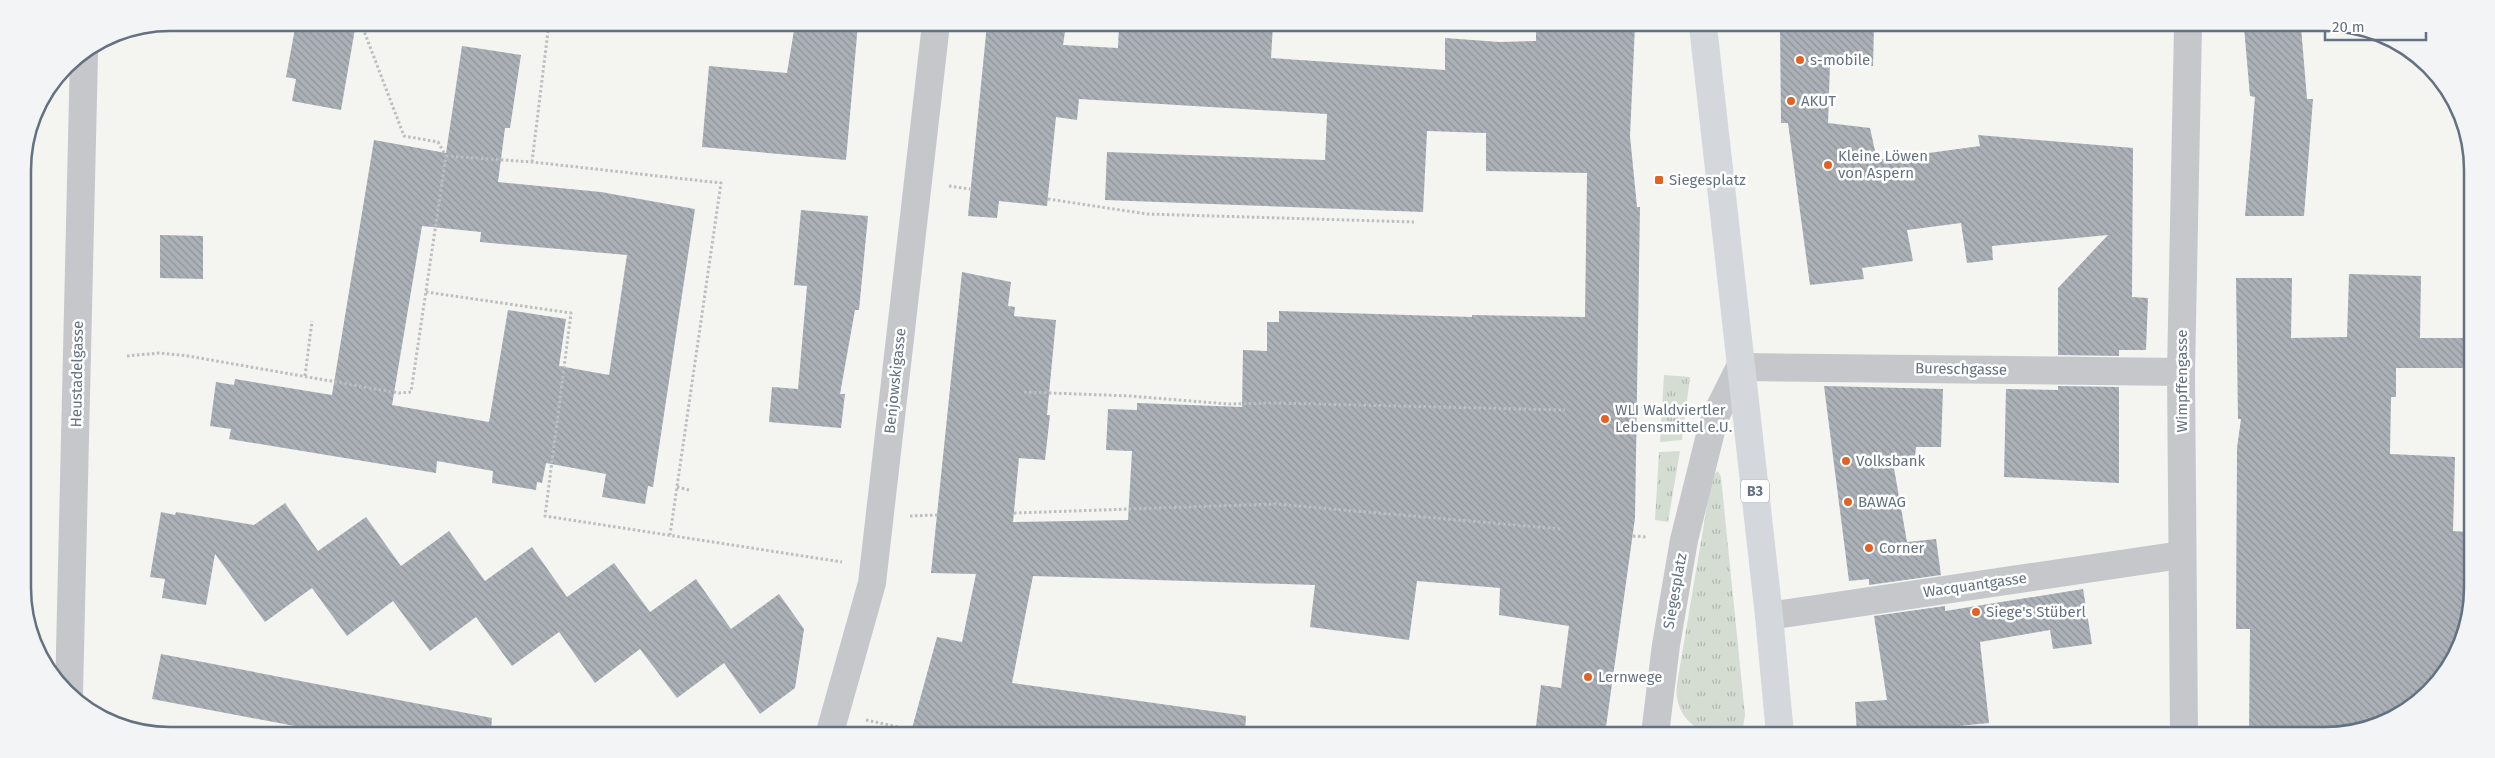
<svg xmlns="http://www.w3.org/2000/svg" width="2495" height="758" viewBox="0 0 2495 758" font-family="'Fira Sans',sans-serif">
<defs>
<pattern id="grass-tufts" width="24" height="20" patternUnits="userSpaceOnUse" patternTransform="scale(1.25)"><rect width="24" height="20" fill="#d5dcd2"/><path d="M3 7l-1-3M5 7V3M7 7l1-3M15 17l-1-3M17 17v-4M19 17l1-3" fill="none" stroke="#b0b7b0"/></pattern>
<pattern id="building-back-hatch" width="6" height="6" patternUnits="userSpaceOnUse" patternTransform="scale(1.25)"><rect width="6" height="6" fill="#abb1b7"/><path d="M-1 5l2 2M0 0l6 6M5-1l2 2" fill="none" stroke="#8f949a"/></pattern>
</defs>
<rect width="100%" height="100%" fill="#f4f5f1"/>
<path fill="url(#grass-tufts)" d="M 1664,375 L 1690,377 L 1682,440 L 1660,442 Z
M 1680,451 L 1668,522 L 1655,520 L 1659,452 Z
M 1718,471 L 1721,477 L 1745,715 L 1743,728 C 1718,744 1682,729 1677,698 C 1676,692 1677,685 1678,678 L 1712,476 Z"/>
<path fill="url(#building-back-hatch)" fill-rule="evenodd" d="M 296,23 L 356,23 L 341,110 L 292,101 L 296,79 L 286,77 Z
M 795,24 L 858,24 L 846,160 L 702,147 L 709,66 L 787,73 Z
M 987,24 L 1066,25 L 1063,45 L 1118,48 L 1119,25 L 1273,25 L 1271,58 L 1445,70 L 1445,38 L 1499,42 L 1536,41 L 1536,26 L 1635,26 L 1630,136 L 1637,207 L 1640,207 L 1635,518 L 1605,734 L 1535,734 L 1541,685 L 1561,688 L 1569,626 L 1499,615 L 1500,588 L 1417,581 L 1409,640 L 1310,627 L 1315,585 L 1033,576 L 1012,683 L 1246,716 L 1245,733 L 911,732 L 937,637 L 962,642 L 976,574 L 931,573 L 962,272 L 1011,282 L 1008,306 L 1015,307 L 1014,316 L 1056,320 L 1047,415 L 1050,415 L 1045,460 L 1019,458 L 1013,522 L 1128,520 L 1132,451 L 1106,450 L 1108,409 L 1137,410 L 1137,403 L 1242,407 L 1243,350 L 1267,351 L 1267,322 L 1279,322 L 1279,311 L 1472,317 L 1472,315 L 1585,317 L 1587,173 L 1486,171 L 1486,133 L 1427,131 L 1423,212 L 1105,200 L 1107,152 L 1325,160 L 1327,114 L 1079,99 L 1077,120 L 1056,117 L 1047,206 L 999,201 L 997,218 L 968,216 Z
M 1780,26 L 1874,26 L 1873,66 L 1830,64 L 1828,123 L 1870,128 L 1877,160 L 1980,146 L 1978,135 L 2133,148 L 2132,297 L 2148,298 L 2146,350 L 2119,350 L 2119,356 L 2058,355 L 2058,288 L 2108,235 L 1992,246 L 1993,260 L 1967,263 L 1961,223 L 1907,230 L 1913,261 L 1862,268 L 1864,279 L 1810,285 L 1788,123 L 1781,123 Z
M 2244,27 L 2301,27 L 2307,99 L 2313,99 L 2304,216 L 2245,216 L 2255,97 L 2250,96 Z
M 462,46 L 521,55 L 510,128 L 505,128 L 498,182 L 601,192 L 695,209 L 653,487 L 648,486 L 645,504 L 602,497 L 606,474 L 546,463 L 542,483 L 537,482 L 536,490 L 492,483 L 493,471 L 437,461 L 436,473 L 229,439 L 231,429 L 210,426 L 216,382 L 234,385 L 235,379 L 332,395 L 374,140 L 446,153 ZM 422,226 L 481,232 L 480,242 L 627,255 L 609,375 L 559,366 L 566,319 L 508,310 L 489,422 L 392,405 Z
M 801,210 L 868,216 L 859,310 L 855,310 L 840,394 L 845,394 L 841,428 L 769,422 L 772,387 L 798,389 L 807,286 L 794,285 Z
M 160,235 L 203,236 L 203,279 L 160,278 Z
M 2349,274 L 2421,276 L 2420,338 L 2469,338 L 2469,368 L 2396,368 L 2396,397 L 2391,397 L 2390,454 L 2455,457 L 2453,531 L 2468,532 L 2468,626 L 2448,670 L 2422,699 L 2381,724 L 2334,735 L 2249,735 L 2250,629 L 2236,629 L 2237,448 L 2241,419 L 2238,419 L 2236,278 L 2292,278 L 2291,338 L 2347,337 Z
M 1824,386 L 1943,389 L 1941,447 L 1916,447 L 1915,457 L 1892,457 L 1907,542 L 1936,539 L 1941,575 L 1869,585 L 1869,579 L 1849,581 Z
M 2058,386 L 2119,387 L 2119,483 L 2004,477 L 2006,389 L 2058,390 Z
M 285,503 L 318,551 L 366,517 L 401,566 L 449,531 L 485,581 L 532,547 L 567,597 L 614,563 L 650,612 L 696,579 L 731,629 L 779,594 L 804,629 L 795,688 L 760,714 L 724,663 L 677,698 L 640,649 L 595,683 L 559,632 L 512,666 L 476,617 L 430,651 L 393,601 L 347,636 L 312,588 L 265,622 L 215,554 L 206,605 L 162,598 L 165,579 L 150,577 L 161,512 L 175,515 L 176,512 L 254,525 Z
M 2083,589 L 2092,644 L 2053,649 L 2050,630 L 1980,642 L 1989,723 L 1916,730 L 1917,734 L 1857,734 L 1855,702 L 1887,700 L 1874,616 L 1945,606 L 1945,611 Z
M 161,654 L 492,718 L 491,731 L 321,731 L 152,699 Z"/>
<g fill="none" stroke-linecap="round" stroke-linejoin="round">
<path stroke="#bcbec0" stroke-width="3" stroke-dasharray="2.5 2.5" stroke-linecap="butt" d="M 446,156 L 532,162 L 721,183 L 670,535
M 532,162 L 549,23
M 949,186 L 970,189
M 1048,199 L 1147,214 L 1414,222
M 426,292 L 571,313 L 545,516 L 842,562
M 127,356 L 159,353 L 188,356 L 399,393 L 411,392 L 446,156 L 438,142 L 404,136 L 361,23
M 305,376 L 312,321
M 1024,392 L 1130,396 L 1228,404 L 1273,403 L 1565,410
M 1636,407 L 1657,406
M 677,487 L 689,490
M 1014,513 L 1275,504 L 1561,529
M 910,516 L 937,515
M 1633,536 L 1647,537
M 866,720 L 912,730"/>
<path stroke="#c5c7cb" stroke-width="28" d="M 1769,616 L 2181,555
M 69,694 L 84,54
M 830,732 L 872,583 L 936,24
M 1655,734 L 1666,645 L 1684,540 L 1714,419 L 1740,367 L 2181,372
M 2184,735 L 2181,372 L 2188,27"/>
<path stroke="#d4d8dc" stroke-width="28" d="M 1703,26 L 1769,616 L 1780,734"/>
</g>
<g fill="#e26223" stroke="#fff" stroke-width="2">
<circle cx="1800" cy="60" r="5"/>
<circle cx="1791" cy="101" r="5"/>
<circle cx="1828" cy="165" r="5"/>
<rect x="1654" y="175" width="10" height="10" rx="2.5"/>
<circle cx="1605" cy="419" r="5"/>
<circle cx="1846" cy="461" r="5"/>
<circle cx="1848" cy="502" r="5"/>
<circle cx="1869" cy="548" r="5"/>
<circle cx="1976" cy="612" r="5"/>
<circle cx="1588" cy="677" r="5"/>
</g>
<g text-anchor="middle" stroke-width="5" stroke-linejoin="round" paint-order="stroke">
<rect fill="#fff" stroke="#929ca8" stroke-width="1" x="1741" y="479.5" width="28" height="23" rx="4"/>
<g font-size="14" font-weight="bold" fill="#647182">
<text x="1755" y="496">B3</text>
</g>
<g font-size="15" fill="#647182" stroke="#fff" text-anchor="start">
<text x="1810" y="65">s-mobile</text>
<text x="1801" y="106">AKUT</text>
<text x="1838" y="161">Kleine Löwen<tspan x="1838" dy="17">von Aspern</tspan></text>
<text x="1669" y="185">Siegesplatz</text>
<text x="1615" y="415">WLI Waldviertler<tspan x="1615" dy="17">Lebensmittel e.U.</tspan></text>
<text x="1856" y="466">Volksbank</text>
<text x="1858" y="507">BAWAG</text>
<text x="1879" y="553">Corner</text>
<text x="1986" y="617">Siege's Stüberl</text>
<text x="1598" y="682">Lernwege</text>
</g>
<g font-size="15" fill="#647182" stroke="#fff">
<text transform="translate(1961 369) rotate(1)" y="5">Bureschgasse</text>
<text transform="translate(77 374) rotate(-89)" y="5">Heustadelgasse</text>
<text transform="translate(895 381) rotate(-84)" y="5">Benjowskigasse</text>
<text transform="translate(2182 381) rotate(-90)" y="5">Wimpffengasse</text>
<text transform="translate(1975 585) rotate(-8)" y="5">Wacquantgasse</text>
<text transform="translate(1675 591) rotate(-80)" y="5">Siegesplatz</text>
</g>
</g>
<path d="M0 0H2495V758H0ZM170 31H2325A139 139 0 0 1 2464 170V588A139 139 0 0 1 2325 727H170A139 139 0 0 1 31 588V170A139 139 0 0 1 170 31Z" fill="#f3f4f5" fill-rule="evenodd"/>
<path fill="none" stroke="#647182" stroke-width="2.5" d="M170 31H2325A139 139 0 0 1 2464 170V588A139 139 0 0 1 2325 727H170A139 139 0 0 1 31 588V170A139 139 0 0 1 170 31Z"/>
<path d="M2325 32v8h101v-8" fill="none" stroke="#647182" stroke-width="2.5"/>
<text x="2332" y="32" font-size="15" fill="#647182" stroke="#ffffff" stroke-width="4" paint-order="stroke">20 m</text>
</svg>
